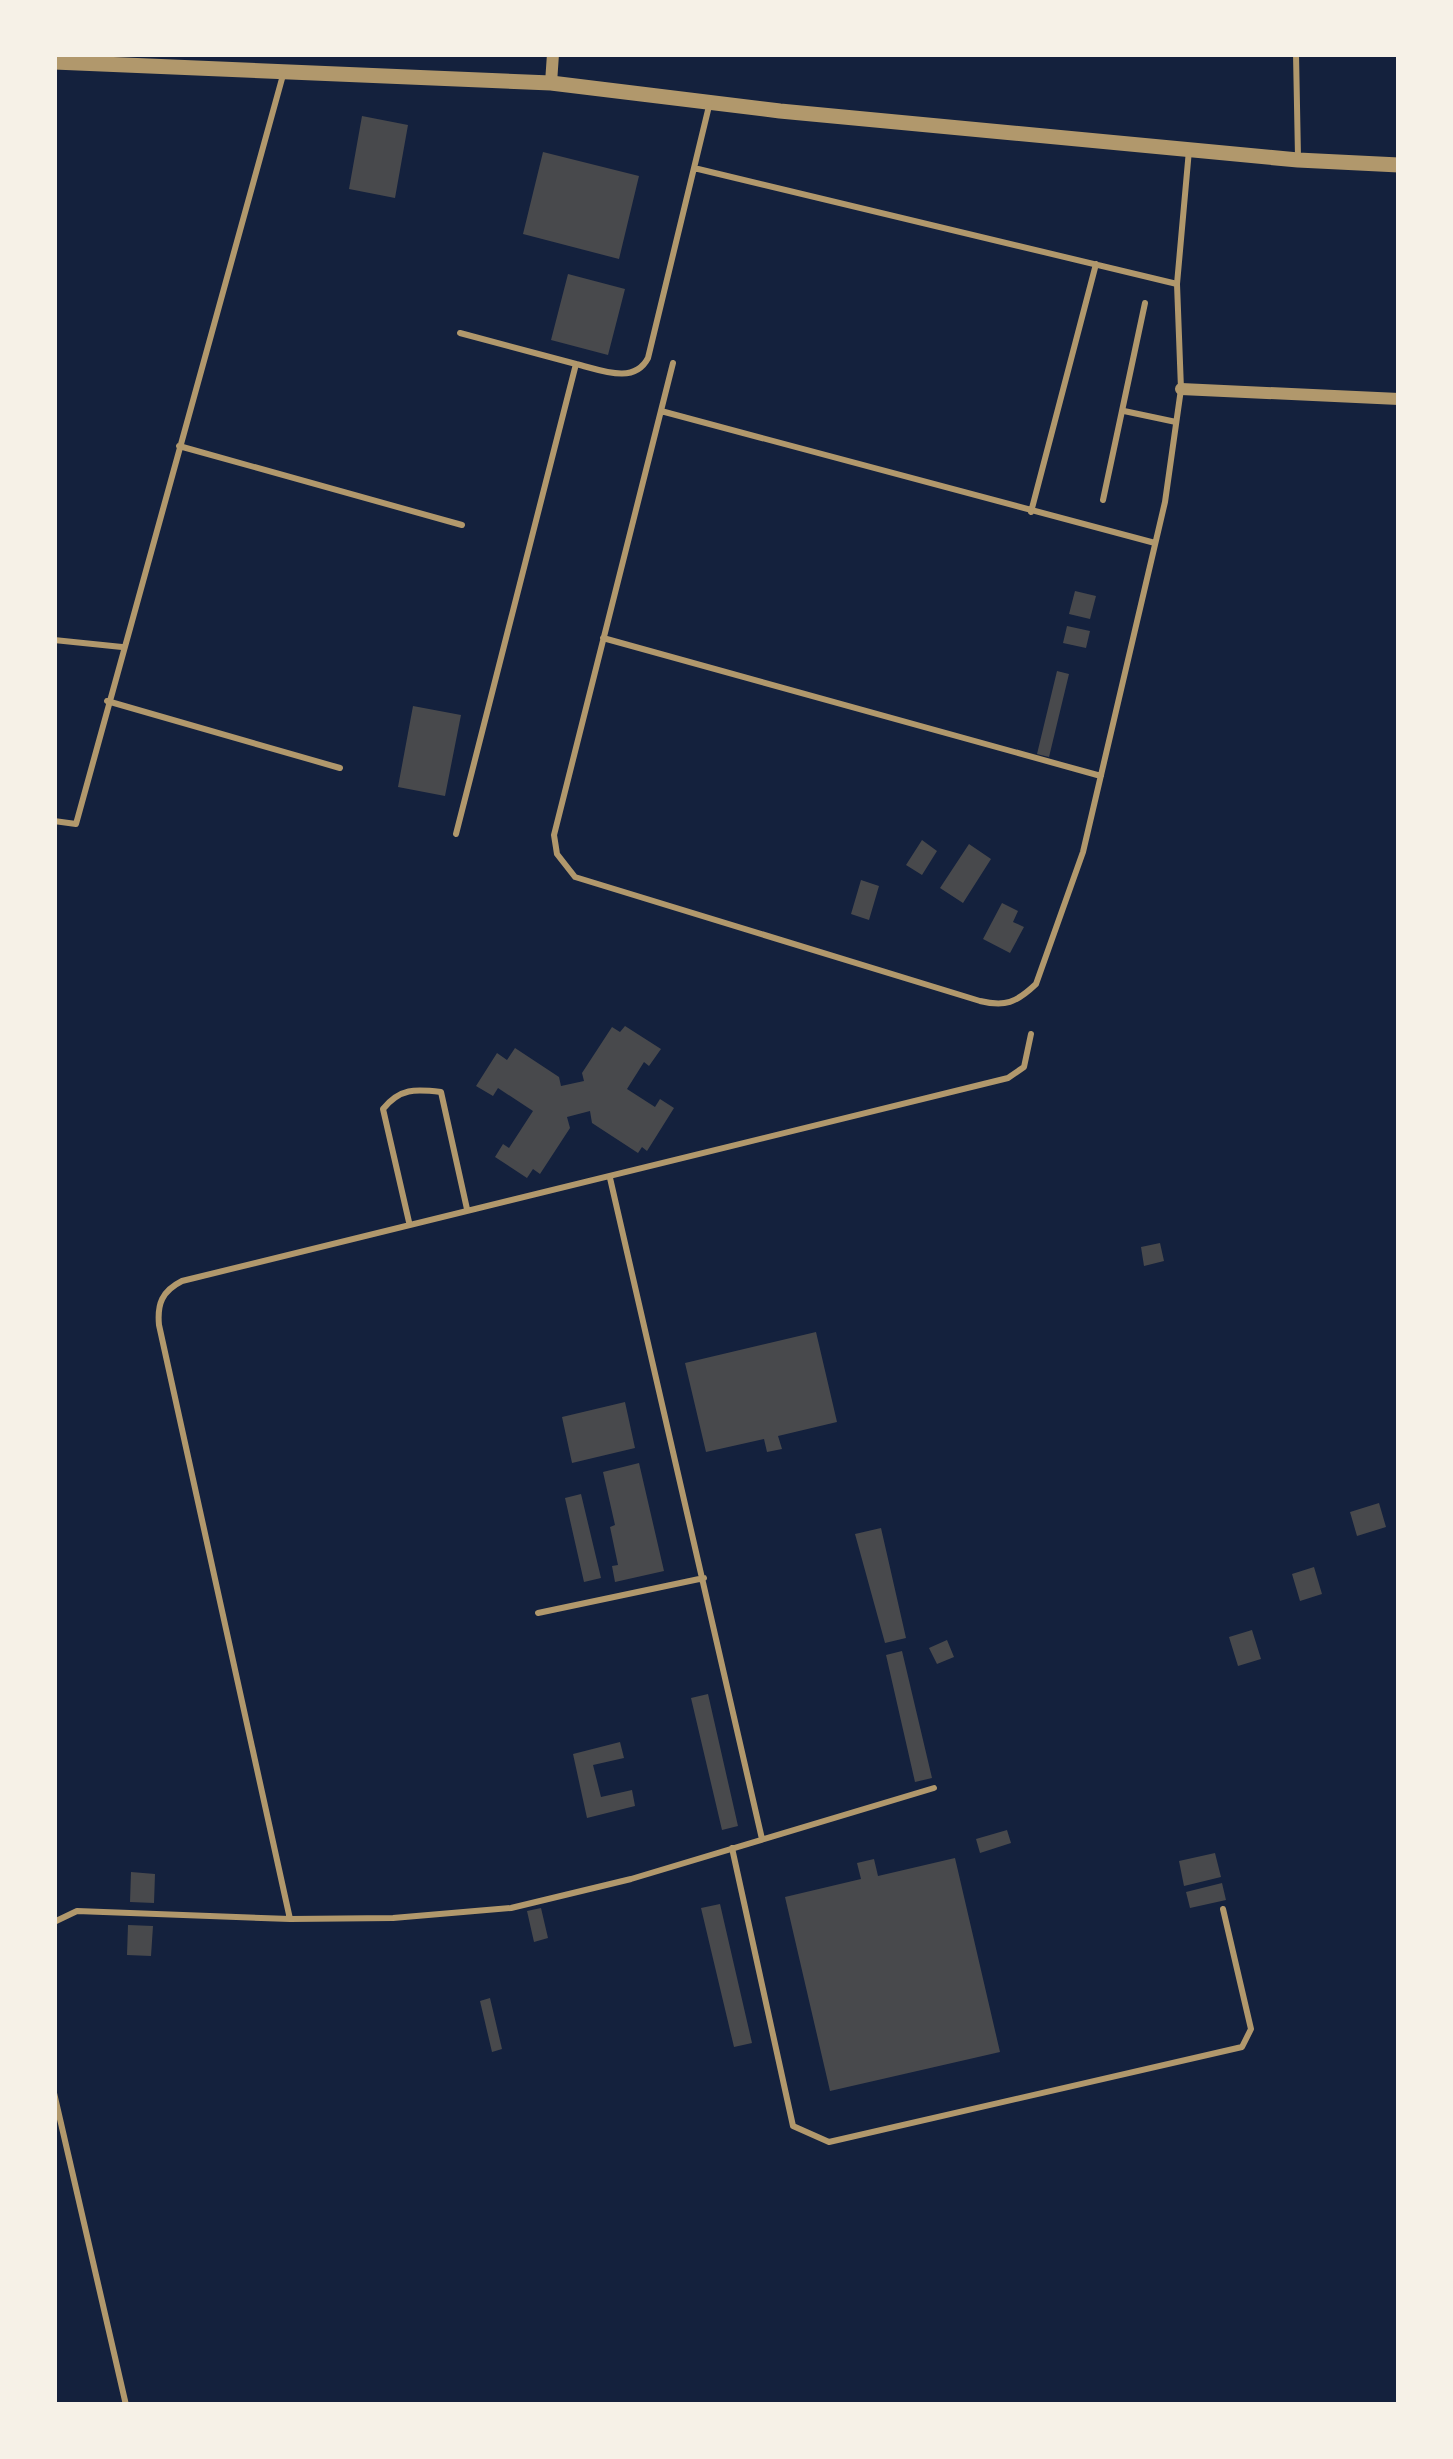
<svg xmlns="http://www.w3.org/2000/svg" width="1453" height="2459" viewBox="0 0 1453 2459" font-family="'Roboto Condensed',sans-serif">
<rect width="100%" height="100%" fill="#14213d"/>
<path fill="#48494c" d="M 362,116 L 408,125 L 395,198 L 349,189 Z
M 543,152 L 639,176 L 619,259 L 523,234 Z
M 568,274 L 625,289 L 608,355 L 551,340 Z
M 1075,591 L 1096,596 L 1090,619 L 1069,614 Z
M 1067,626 L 1090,631 L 1086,648 L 1063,643 Z
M 1057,671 L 1069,674 L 1049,757 L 1037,754 Z
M 413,706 L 461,715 L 445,796 L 398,787 Z
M 922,840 L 937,851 L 922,875 L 906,865 Z
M 969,844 L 991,859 L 963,903 L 940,888 Z
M 861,880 L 879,886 L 869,920 L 851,914 Z
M 1002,903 L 1018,911 L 1013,922 L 1024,927 L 1010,953 L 983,939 Z
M 625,1026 L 661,1049 L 649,1066 L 644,1062 L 627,1089 L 655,1107 L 660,1099 L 674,1108 L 647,1151 L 642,1147 L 638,1153 L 592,1123 L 590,1111 L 567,1117 L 570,1128 L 540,1174 L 533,1169 L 527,1178 L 495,1157 L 503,1144 L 509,1148 L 533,1111 L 498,1088 L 493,1096 L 476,1086 L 497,1053 L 507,1060 L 515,1048 L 559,1077 L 561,1086 L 584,1081 L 582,1073 L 612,1027 L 620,1032 Z
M 1160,1243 L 1164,1261 L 1144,1266 L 1141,1247 Z
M 816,1332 L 837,1422 L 778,1436 L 782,1449 L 767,1452 L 764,1439 L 706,1452 L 685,1363 Z
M 625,1402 L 635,1448 L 572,1463 L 562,1417 Z
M 639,1463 L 664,1571 L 615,1582 L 612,1566 L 618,1565 L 610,1527 L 615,1525 L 603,1472 Z
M 581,1494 L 601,1578 L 584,1582 L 565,1498 Z
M 1379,1503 L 1386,1527 L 1357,1536 L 1350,1512 Z
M 881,1528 L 906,1638 L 885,1643 L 855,1534 Z
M 1314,1567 L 1322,1594 L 1300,1601 L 1292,1574 Z
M 1252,1630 L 1261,1659 L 1238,1666 L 1229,1637 Z
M 947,1640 L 954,1657 L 937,1664 L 929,1648 Z
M 902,1651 L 932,1778 L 915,1782 L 886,1655 Z
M 708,1694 L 738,1826 L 722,1830 L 691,1698 Z
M 620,1742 L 624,1758 L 593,1765 L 601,1797 L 632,1790 L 635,1806 L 587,1818 L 573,1754 Z
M 1007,1830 L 1011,1843 L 980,1853 L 976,1839 Z
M 1215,1853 L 1221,1877 L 1184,1886 L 1179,1861 Z
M 955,1858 L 1000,2052 L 830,2091 L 785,1897 L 861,1879 L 857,1863 L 874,1859 L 878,1876 Z
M 131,1872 L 155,1874 L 154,1903 L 130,1902 Z
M 1222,1883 L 1226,1900 L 1190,1908 L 1186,1892 Z
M 720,1904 L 752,2043 L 734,2047 L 701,1908 Z
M 541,1908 L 548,1938 L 534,1942 L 527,1911 Z
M 128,1925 L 153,1926 L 151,1956 L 127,1955 Z
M 490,1998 L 502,2049 L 492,2052 L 480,2001 Z"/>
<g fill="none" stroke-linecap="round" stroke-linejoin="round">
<path stroke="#b1986c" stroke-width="6" d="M 1296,54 L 1298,157
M 1177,284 L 1189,150
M 460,333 L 576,364
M 673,363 L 554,835 L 557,854 L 575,877 L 980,1001 C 1005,1007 1016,1003 1036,984 L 1083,852 L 1165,502 L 1181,389 L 1177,284 L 694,168
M 661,411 L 1155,543
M 1124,411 L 1176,422
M 179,446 L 462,525
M 1103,500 L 1145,303
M 1031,512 L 1096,264
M 603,638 L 1101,776
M 54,640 L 122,647
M 107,701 L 340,768
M 54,821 L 76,824 L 283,75
M 456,834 L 576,364 C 601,370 634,385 648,358 L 709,106
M 610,1178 L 762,1839
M 409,1222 L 383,1109 C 400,1088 415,1089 441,1092 L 467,1209
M 538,1613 L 704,1578
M 732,1848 L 793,2126 L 829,2142 L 1242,2047 L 1251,2029 L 1223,1909
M 290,1919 L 159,1325 C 157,1304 162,1291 182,1281 C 456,1211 733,1147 1008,1078 L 1024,1067 L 1031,1034
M 54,1922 L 77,1911 L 290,1919 L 393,1918 L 511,1908 L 631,1879 L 934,1788
M 54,2093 L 126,2405"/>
<path stroke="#b1986c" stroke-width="12" d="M 551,83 L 553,54
M 1181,389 L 1399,399"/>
<path stroke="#b1986c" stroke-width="15" d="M 54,62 L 551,83 L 780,111 L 1298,160 L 1399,165"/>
</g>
<rect width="1453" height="2459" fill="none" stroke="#f6f1e7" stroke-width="114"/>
</svg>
